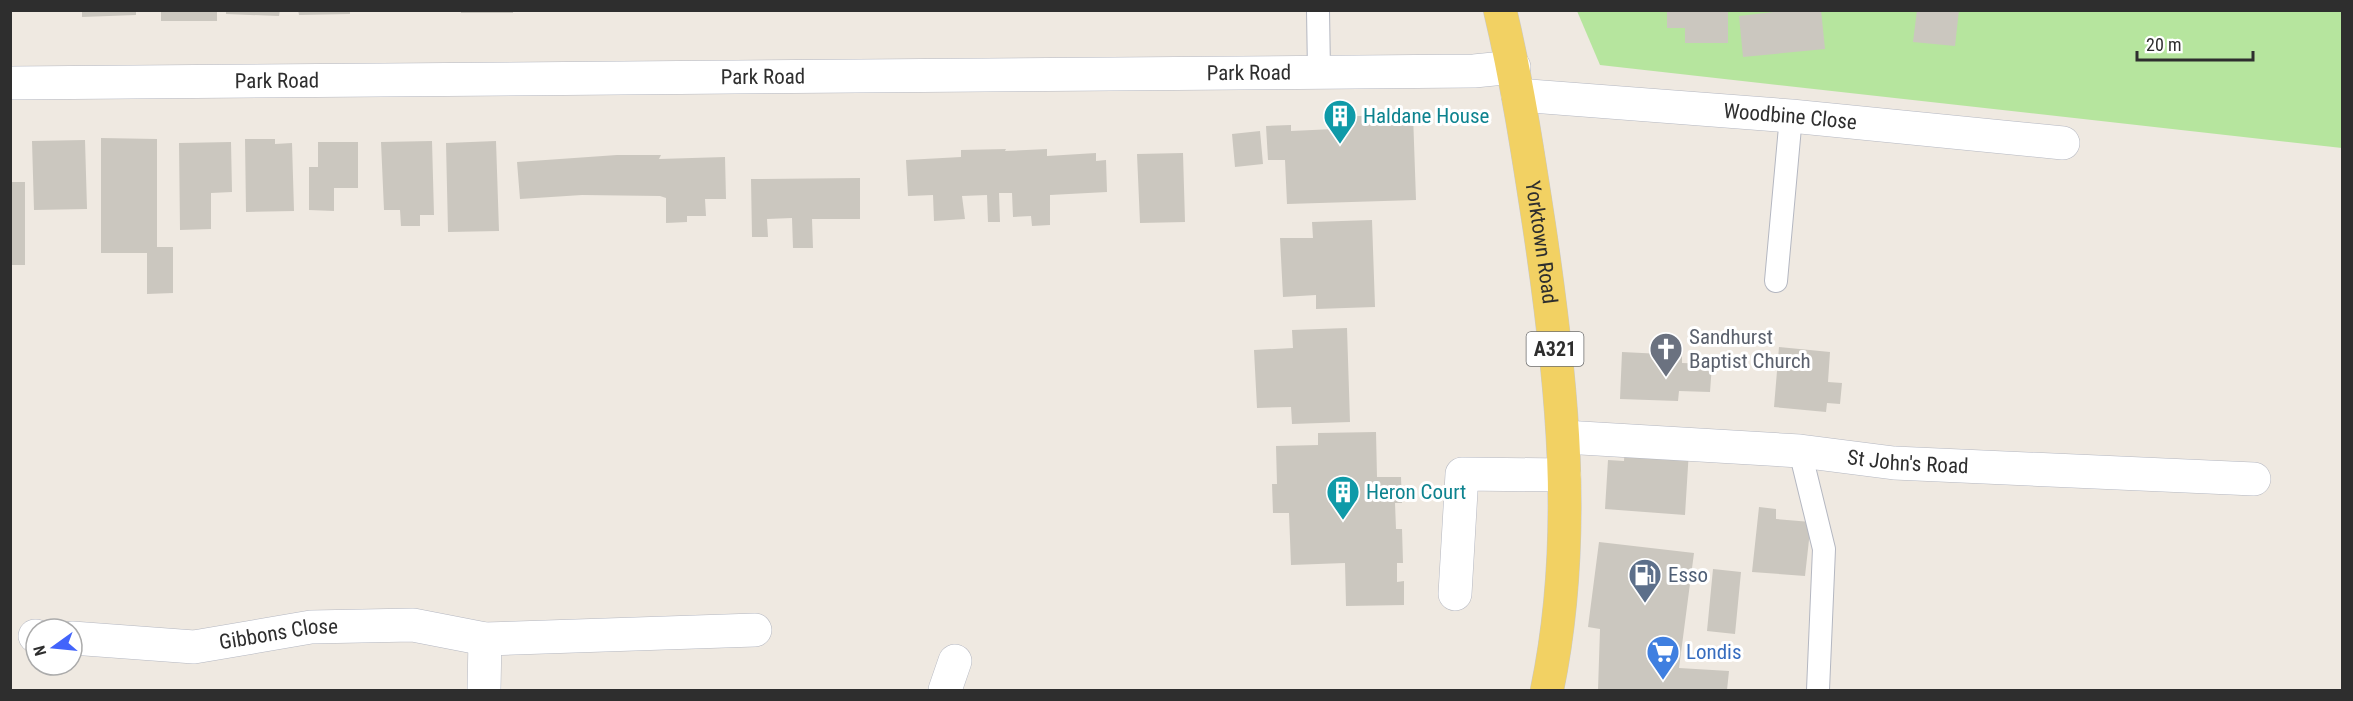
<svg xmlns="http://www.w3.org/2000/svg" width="2353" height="701" viewBox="0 0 2353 701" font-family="'Roboto Condensed',sans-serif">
<rect width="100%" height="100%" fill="#efe9e1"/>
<path fill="#b6e59e" d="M 1577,11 L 2342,11 L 2342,148 L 1600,65 Z"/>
<path fill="#cbc7bf" d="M 82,10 L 136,10 L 136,15 L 82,17 Z
M 161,10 L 217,10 L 217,21 L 161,21 Z
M 226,10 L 280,10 L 279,16 L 226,14 Z
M 298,10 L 350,10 L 350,14 L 299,15 Z
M 461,10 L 513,10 L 513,13 L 461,13 Z
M 1667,10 L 1728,10 L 1728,43 L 1685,43 L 1685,28 L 1667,28 Z
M 1792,10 L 1821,10 L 1825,49 L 1743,57 L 1739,16 Z
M 1917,10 L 1959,10 L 1955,46 L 1913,42 Z
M 1413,114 L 1416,200 L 1287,204 L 1285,160 L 1268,160 L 1266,126 L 1291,125 L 1291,131 L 1334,129 L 1333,117 Z
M 1260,131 L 1263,164 L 1235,167 L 1232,134 Z
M 101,138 L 157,139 L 157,247 L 173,247 L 173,293 L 147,294 L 147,253 L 101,253 Z
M 245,139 L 275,139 L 275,144 L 292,143 L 294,211 L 246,212 Z
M 85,140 L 87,209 L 34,210 L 32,141 Z
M 432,141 L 434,215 L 420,215 L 420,226 L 401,226 L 400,210 L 384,210 L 381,142 Z
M 496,141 L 499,231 L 448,232 L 446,143 Z
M 231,142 L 232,192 L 211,193 L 211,229 L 180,230 L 179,143 Z
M 318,142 L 358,142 L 358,188 L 334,188 L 334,211 L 309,210 L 309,167 L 318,167 Z
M 1006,149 L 1005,151 L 1047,149 L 1047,156 L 1096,153 L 1096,161 L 1106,160 L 1107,192 L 1050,195 L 1050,225 L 1032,226 L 1031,216 L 1013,217 L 1012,193 L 999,193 L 1000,222 L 988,222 L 987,195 L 962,196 L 965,219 L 934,221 L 933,195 L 908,196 L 906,160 L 961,157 L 961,150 Z
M 1183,153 L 1185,222 L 1140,223 L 1137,154 Z
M 617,155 L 661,155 L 659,159 L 725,157 L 726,199 L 705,199 L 706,216 L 687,216 L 687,222 L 666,223 L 666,198 L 660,196 L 582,195 L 520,199 L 517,162 Z
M 860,178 L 860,219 L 812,219 L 813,248 L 793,248 L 792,218 L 767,219 L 768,237 L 752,237 L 751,179 Z
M 10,182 L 25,182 L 25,265 L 10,265 Z
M 1372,220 L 1375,307 L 1316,309 L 1316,295 L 1283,297 L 1280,238 L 1313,238 L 1312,222 Z
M 1347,328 L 1350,422 L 1292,424 L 1291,407 L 1257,408 L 1254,350 L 1293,348 L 1292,330 Z
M 1779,347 L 1830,352 L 1828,382 L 1842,383 L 1840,404 L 1827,403 L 1826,412 L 1774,407 Z
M 1622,352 L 1682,355 L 1682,363 L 1712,364 L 1710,392 L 1679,391 L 1678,401 L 1620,399 Z
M 1376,432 L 1377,477 L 1401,477 L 1402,503 L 1395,503 L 1396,529 L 1402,529 L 1403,563 L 1397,563 L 1397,582 L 1404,581 L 1404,605 L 1346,606 L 1345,563 L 1291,565 L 1289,513 L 1273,513 L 1272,484 L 1277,484 L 1276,446 L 1318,445 L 1318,433 Z
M 1625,445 L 1689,450 L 1685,515 L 1605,509 L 1608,460 L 1624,461 Z
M 1759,507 L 1776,509 L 1776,519 L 1811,522 L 1805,576 L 1752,572 Z
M 1599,542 L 1694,553 L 1679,668 L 1729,671 L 1727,690 L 1598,690 L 1600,629 L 1588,627 Z
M 1713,569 L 1741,572 L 1735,634 L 1707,631 Z"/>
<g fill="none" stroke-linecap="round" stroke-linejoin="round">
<g stroke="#b4b7c1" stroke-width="24">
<path id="lane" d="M 1318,10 L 1319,72
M 1776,281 L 1791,116
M 1800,451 L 1824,549 L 1818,690"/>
</g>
<g stroke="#b4b7c1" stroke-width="34">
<g id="street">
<path id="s1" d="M 10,83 L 1474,71 L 1514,67"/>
<path id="s2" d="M 1518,95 L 1791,116 L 2063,143"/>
<path id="s3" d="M 1564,437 L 1800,451 L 1894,463 L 2254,479"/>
<path d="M 1455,594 L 1462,474 L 1564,475"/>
<path d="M 35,636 L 36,636"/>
<path id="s4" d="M 72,638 L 194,647 L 311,627 L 413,625 L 485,639 L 755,630"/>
<path d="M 484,690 L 485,639"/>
<path d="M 945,690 L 955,661"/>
</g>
</g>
<g stroke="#c9c9c9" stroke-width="34">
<g id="primary">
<path id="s5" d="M 1500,10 C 1517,81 1528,153 1539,225 C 1562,379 1579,536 1547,690"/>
</g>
</g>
<use href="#lane" stroke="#fff" stroke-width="22"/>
<use href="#street" stroke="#fff" stroke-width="33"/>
<use href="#primary" stroke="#f2d163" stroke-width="33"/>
</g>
<defs>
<g id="building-pin" transform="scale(1.725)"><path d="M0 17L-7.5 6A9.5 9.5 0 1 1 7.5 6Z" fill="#0f9aa8" stroke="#fff"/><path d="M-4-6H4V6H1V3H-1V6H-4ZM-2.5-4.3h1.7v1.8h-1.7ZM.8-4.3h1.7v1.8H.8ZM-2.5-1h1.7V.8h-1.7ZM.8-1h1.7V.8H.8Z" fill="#fff"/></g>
<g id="church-pin" transform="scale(1.725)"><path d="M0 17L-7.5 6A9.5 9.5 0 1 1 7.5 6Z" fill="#6b7280" stroke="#fff"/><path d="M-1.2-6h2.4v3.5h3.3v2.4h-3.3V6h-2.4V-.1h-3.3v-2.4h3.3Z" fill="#fff"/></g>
<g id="fuel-pin" transform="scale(1.725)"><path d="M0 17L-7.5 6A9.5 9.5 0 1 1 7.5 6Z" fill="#5c6f8a" stroke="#fff"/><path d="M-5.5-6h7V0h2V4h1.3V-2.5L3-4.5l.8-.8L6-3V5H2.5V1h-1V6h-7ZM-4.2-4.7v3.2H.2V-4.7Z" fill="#fff"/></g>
<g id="supermarket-pin" transform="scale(1.725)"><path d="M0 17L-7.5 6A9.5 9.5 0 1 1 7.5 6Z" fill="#3f7fe0" stroke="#fff"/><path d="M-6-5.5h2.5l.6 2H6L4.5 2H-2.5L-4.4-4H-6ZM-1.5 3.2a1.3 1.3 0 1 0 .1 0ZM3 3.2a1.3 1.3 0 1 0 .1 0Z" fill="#fff"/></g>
</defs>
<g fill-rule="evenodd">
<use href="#building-pin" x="1340" y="116"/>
<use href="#church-pin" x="1666" y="349"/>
<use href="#building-pin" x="1343" y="492"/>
<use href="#fuel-pin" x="1645" y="575"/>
<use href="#supermarket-pin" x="1663" y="652"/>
</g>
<g text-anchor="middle" stroke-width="6" stroke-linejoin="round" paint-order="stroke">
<rect fill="#fff" stroke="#6d6d6d" stroke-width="1.5" x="1526.5" y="332" width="57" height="34" rx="4.5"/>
<g font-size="20" font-weight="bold" fill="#2e2e2e">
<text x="1555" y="356">A321</text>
</g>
<g font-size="21" fill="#2e2e2e" stroke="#fff">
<text dy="7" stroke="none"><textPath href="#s1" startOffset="1239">Park Road</textPath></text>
<text dy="7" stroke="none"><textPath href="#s1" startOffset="753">Park Road</textPath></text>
<text dy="7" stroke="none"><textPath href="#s1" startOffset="267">Park Road</textPath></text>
<text dy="7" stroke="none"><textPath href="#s2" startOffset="273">Woodbine Close</textPath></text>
<text dy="7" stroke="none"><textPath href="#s5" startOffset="236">Yorktown Road</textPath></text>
<text dy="7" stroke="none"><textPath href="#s3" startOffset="345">St John's Road</textPath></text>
<text dy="7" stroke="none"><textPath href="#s4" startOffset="208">Gibbons Close</textPath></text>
</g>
<g font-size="21" fill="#0d838f" stroke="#fff" text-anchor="start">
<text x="1363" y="123">Haldane House</text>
<text x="1366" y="499">Heron Court</text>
</g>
<g font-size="21" fill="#5b616d" stroke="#fff" text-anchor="start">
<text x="1689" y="344">Sandhurst<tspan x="1689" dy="24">Baptist Church</tspan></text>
</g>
<g font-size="21" fill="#4e5e75" stroke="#fff" text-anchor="start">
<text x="1668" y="582">Esso</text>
</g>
<g font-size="21" fill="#366cbe" stroke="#fff" text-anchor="start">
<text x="1686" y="659">Londis</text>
</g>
</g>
<rect width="2353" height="701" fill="none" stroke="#2e2e2e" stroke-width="24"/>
<g transform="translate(54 647) rotate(255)"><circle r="28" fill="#ffffff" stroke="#ababab" stroke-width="1.5"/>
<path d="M0-4.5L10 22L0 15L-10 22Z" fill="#4264fb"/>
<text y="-9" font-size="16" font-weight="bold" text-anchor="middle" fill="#2e2e2e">N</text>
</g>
<path d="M2137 51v9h116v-9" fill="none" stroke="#2e2e2e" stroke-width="3"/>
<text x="2146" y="51" font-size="18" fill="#2e2e2e" stroke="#ffffff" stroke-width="4.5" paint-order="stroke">20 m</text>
</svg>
